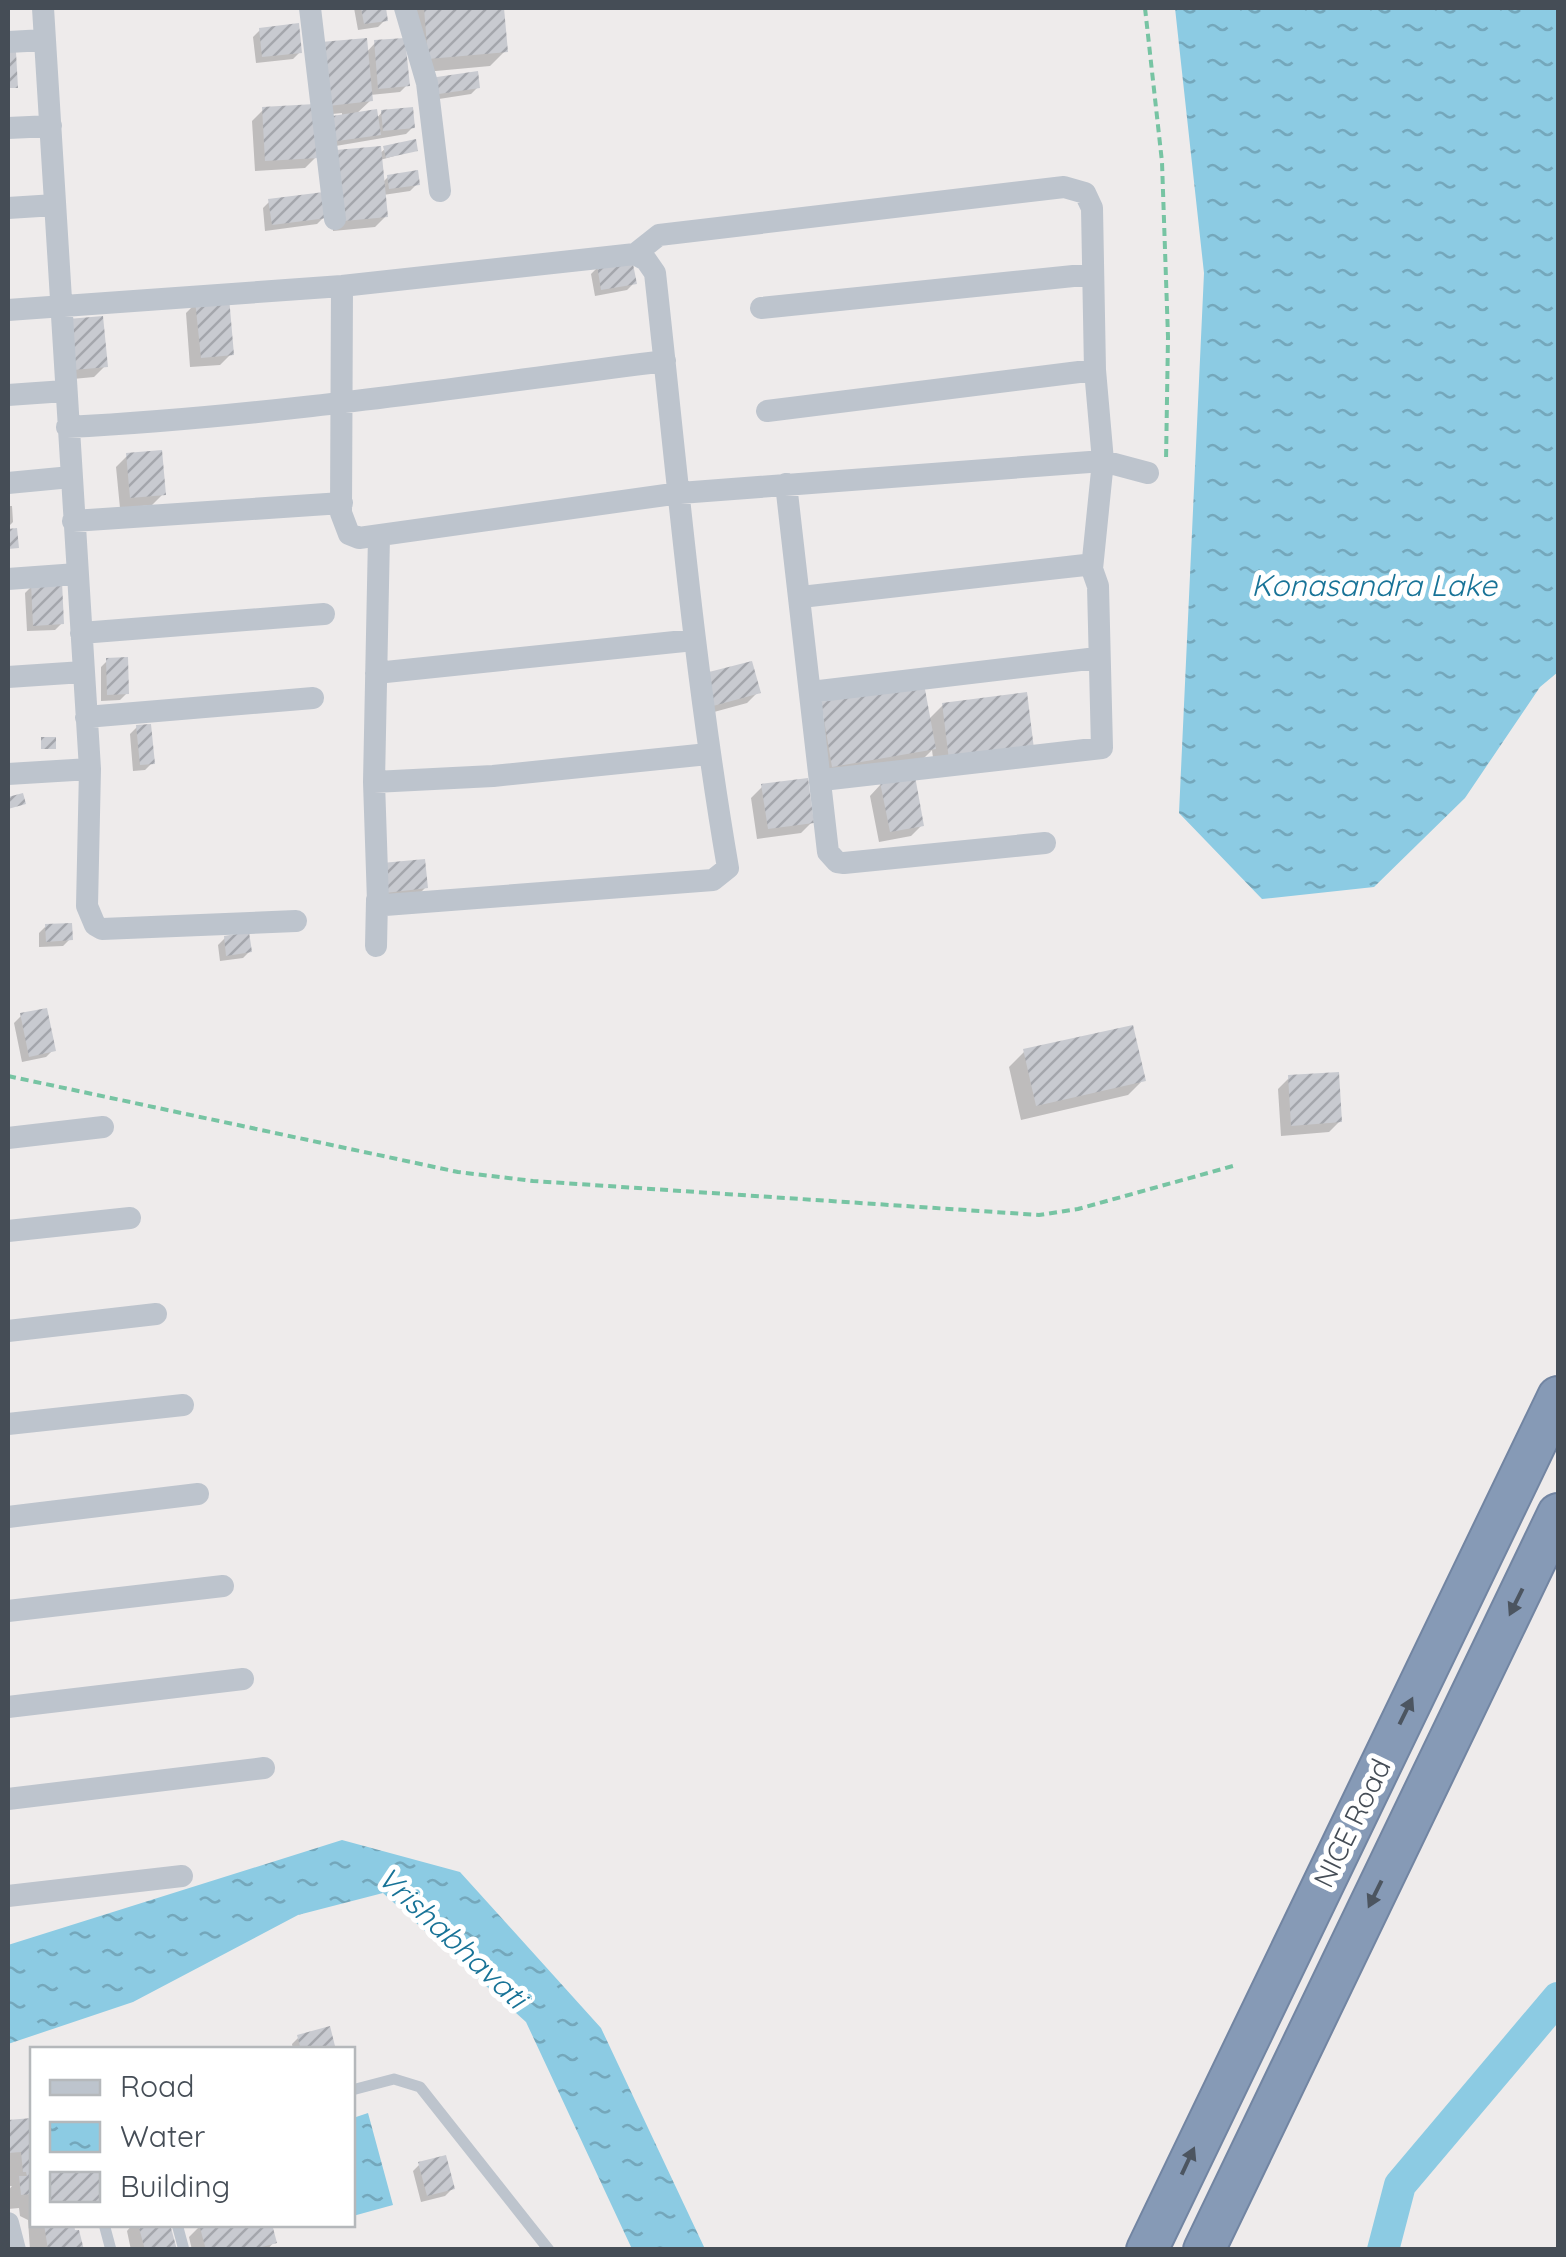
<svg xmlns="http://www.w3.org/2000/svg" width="1566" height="2257" viewBox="0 0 1566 2257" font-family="Quicksand,sans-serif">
<defs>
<pattern id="water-ripples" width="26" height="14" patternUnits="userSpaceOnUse" patternTransform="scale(2.5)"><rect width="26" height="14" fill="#8ccbe3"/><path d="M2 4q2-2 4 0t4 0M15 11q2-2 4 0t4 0" fill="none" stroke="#74a7bb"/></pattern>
<pattern id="building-hatch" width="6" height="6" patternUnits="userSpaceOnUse" patternTransform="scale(2.5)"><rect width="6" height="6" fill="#c8cad0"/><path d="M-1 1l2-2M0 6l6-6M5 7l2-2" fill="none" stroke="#a4a6ac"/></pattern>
</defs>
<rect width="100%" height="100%" fill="#eeebeb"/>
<path fill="url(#water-ripples)" d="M 1175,8 L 1558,8 L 1558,672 L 1540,687 L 1465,798 L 1374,887 L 1262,899 L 1179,813 L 1204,273 Z
M 342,1840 L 460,1872 L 601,2028 L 705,2249 L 632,2249 L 526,2022 L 383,1893 L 298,1915 L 133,2002 L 8,2044 L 8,1945 Z
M 368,2113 L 393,2205 L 353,2216 L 353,2118 Z"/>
<path fill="#0003" d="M 354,8 L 383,8 L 385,20 L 378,27 L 358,30 Z
M 418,8 L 501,8 L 505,51 L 490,66 L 414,73 L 409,16 Z
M 260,30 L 300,52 L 293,59 L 256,63 L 253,37 Z
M 375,43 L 407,85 L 400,92 L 370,95 L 371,100 L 355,115 L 376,119 L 382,112 L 413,127 L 406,134 L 324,148 L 342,117 L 342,113 L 313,116 L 316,157 L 305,168 L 255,171 L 252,121 L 263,110 L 317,106 Z
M 424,87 L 478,87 L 471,94 L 426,101 Z
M 385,149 L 416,150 L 380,160 L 382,183 L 388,177 L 417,184 L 410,191 L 383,195 L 386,216 L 375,227 L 333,231 L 326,164 L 379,154 Z
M 270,201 L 324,217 L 317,224 L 265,231 L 263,208 Z
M 598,267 L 634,283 L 627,290 L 595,296 L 591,274 Z
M 197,302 L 231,354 L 220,365 L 190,367 L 186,313 Z
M 58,333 L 105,366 L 94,377 L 62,380 Z
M 127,456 L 163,494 L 152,505 L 120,508 L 116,467 Z
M 8,506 L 12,506 L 13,522 L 8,527 Z
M 32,586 L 62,623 L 55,630 L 27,631 L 25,593 Z
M 108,660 L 127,693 L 120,700 L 101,701 L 101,667 Z
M 695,687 L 758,692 L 747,703 L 703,715 Z
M 1024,695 L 935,773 L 932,750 L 918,764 L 818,781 L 807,719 L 928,720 L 943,705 Z
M 137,727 L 152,763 L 145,770 L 133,771 L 130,734 Z
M 881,784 L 922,825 L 911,836 L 879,842 L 870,796 Z
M 762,787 L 812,822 L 801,833 L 757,839 L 751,798 Z
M 376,872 L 426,887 L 419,894 L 379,898 Z
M 46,926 L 70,939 L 63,946 L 39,947 L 39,933 Z
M 225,938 L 250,951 L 243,958 L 220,961 L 218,945 Z
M 21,1016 L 53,1050 L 46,1057 L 22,1062 L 14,1023 Z
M 1024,1052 L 1143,1080 L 1128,1095 L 1021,1120 L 1009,1067 Z
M 1289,1078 L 1340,1121 L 1329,1132 L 1281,1136 L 1278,1089 Z
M 299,2037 L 334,2050 L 293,2050 L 292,2044 Z
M 32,2120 L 32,2224 L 71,2224 L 81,2250 L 30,2250 L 28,2220 L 20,2216 L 19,2208 L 8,2209 L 8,2191 L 12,2186 L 8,2186 L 8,2123 Z
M 420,2164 L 452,2189 L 445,2196 L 421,2202 L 413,2171 Z
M 133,2224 L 168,2224 L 174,2250 L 131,2250 L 127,2231 Z
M 200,2226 L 274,2242 L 267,2250 L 192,2250 L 189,2237 Z"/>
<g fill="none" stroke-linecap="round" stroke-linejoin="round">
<path stroke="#8ccbe3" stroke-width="32" d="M 1383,2250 L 1400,2185 L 1558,1998"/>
</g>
<path fill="url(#building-hatch)" d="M 361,8 L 386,8 L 388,21 L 364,24 Z
M 424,8 L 504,8 L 508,52 L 428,59 Z
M 299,23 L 302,53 L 262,57 L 259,28 Z
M 367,38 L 373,101 L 328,106 L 321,42 Z
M 405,38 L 410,86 L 378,89 L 374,40 Z
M 8,52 L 16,52 L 18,88 L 8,88 Z
M 478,71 L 480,88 L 432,95 L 430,78 Z
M 315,104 L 318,158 L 265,161 L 262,107 Z
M 413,107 L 415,128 L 383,131 L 381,110 Z
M 377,109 L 381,135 L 330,142 L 326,117 Z
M 416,139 L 418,151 L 386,158 L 383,146 Z
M 381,146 L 388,217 L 344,221 L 336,150 Z
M 418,170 L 420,185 L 389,189 L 387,175 Z
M 324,192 L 327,218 L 272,225 L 268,199 Z
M 632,259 L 637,284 L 601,290 L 597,265 Z
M 229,297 L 234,355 L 201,358 L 195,300 Z
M 103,316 L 108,367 L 73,370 L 68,319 Z
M 162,450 L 166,495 L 130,498 L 126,453 Z
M 17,528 L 19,548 L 8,549 L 8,529 Z
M 62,582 L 64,624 L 33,626 L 31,583 Z
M 128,657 L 129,694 L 107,695 L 106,658 Z
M 752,661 L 761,693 L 713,706 L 705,673 Z
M 924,684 L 936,749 L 832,767 L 821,702 Z
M 1027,692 L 1034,749 L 949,760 L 942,703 Z
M 151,724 L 155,764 L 140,765 L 136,725 Z
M 41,737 L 56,737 L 56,749 L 41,749 Z
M 915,776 L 924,826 L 890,832 L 880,782 Z
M 808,778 L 814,823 L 768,829 L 761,784 Z
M 23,793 L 26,804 L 8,809 L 8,797 Z
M 425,859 L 428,888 L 385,893 L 382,863 Z
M 72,923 L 73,940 L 46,942 L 45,924 Z
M 249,932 L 252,952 L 226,956 L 224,936 Z
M 47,1008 L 56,1051 L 29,1057 L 20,1013 Z
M 1133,1025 L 1146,1081 L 1036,1106 L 1023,1049 Z
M 1339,1072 L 1342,1122 L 1291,1126 L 1288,1075 Z
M 330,2026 L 336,2050 L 301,2050 L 297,2035 Z
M 32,2118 L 32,2194 L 21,2195 L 19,2176 L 27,2176 L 26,2172 L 23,2172 L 21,2152 L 8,2153 L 8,2120 Z
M 446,2155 L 455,2189 L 427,2196 L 418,2162 Z
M 44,2224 L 74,2224 L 75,2230 L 79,2230 L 84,2250 L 48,2250 Z
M 138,2224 L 170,2224 L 177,2250 L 145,2250 Z
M 199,2224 L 272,2224 L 277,2243 L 251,2250 L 206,2250 Z"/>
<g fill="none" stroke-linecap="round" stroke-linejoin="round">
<g stroke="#7285a2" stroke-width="44">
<path id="motorway" d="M 1147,2250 L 1558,1397
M 1204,2250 L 1558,1514"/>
</g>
<path stroke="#77c4a3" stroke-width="4" stroke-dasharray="8 5" stroke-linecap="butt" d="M 1145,8 L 1162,162 L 1168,337 L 1166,462
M 8,1076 L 458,1172 L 533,1181 L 1039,1215 L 1078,1209 L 1233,1166"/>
<path stroke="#bdc4cd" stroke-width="11" d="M 352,2090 L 394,2079 L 420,2087 L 549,2250
M 104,2224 L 111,2250
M 177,2224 L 184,2250"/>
<path stroke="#bdc4cd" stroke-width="22" d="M 43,8 L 90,769 L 87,906 L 95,925 L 102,929 L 296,921
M 310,8 L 335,219
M 405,8 L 427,83 L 440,191
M 8,42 L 45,40
M 8,128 L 51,126
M 8,208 L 55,205
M 635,254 L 659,235 L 1064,187 L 1085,193 L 1092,208 L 1095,370 L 1103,461 L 1092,569
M 342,286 L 341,513 L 349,534 L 359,538 L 680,493 L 1103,461 L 1148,473
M 761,308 L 1093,274
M 8,310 L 342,286 L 635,254 L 646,260 L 655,273 C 677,472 694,671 728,868 L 713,880 L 385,905 L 378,902 L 374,782 L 379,536
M 8,395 L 65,391
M 767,411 L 1095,370
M 67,427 C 267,417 467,386 665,361
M 8,483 L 71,477
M 786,484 L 828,852 L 837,862 L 844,863 L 1045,843
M 73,521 L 342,503
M 8,579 L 77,574
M 801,597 L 1085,565 L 1092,569 L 1098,586 L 1102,748 L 822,780
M 81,633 L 324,614
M 376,673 L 694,640
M 8,677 L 83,672
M 811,692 L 1097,658
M 86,717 L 313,698
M 8,774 L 90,769
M 374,782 L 493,776 L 708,754
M 376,946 L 377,900
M 8,1138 L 103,1127
M 8,1231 L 130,1218
M 8,1331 L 156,1314
M 8,1424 L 183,1405
M 8,1517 L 198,1494
M 8,1611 L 223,1586
M 8,1707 L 243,1679
M 8,1799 L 264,1768
M 8,1896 L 182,1876
M 8,2223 L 15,2250"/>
<use href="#motorway" stroke="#869ab6" stroke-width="40"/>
</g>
<defs><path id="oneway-solid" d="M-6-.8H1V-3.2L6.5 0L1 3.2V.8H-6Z" transform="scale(2.5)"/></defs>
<g fill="#4c5560">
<use href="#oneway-solid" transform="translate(1516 1602) rotate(116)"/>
<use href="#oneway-solid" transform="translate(1406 1711) rotate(-64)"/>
<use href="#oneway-solid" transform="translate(1375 1894) rotate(116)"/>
<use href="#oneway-solid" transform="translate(1188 2161) rotate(-65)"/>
</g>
<g text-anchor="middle" stroke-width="10" stroke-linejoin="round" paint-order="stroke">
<g font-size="28" fill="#454d56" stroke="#fff">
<text transform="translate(1352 1823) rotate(-64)" y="10">NICE Road</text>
</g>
<g font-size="30" font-style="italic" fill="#187397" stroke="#fff">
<text x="1374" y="596">Konasandra Lake</text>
<text transform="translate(452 1938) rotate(43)" y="10">Vrishabhavati</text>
</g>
</g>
<rect width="1566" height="2257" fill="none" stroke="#454d56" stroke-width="20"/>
<rect x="30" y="2047" width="325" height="180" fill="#ffffff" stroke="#b5b8bb" stroke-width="2.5"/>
<rect x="50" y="2080" width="50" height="15" fill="#bdc4cd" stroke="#b5b8bb" stroke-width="2.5"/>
<text x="120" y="2097" font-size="30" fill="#454d56">Road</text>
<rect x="50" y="2122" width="50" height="30" fill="url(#water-ripples)" stroke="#b5b8bb" stroke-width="2.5"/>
<text x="120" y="2147" font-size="30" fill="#454d56">Water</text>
<rect x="50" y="2172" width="50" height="30" fill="url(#building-hatch)" stroke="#b5b8bb" stroke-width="2.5"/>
<text x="120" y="2197" font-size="30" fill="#454d56">Building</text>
</svg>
